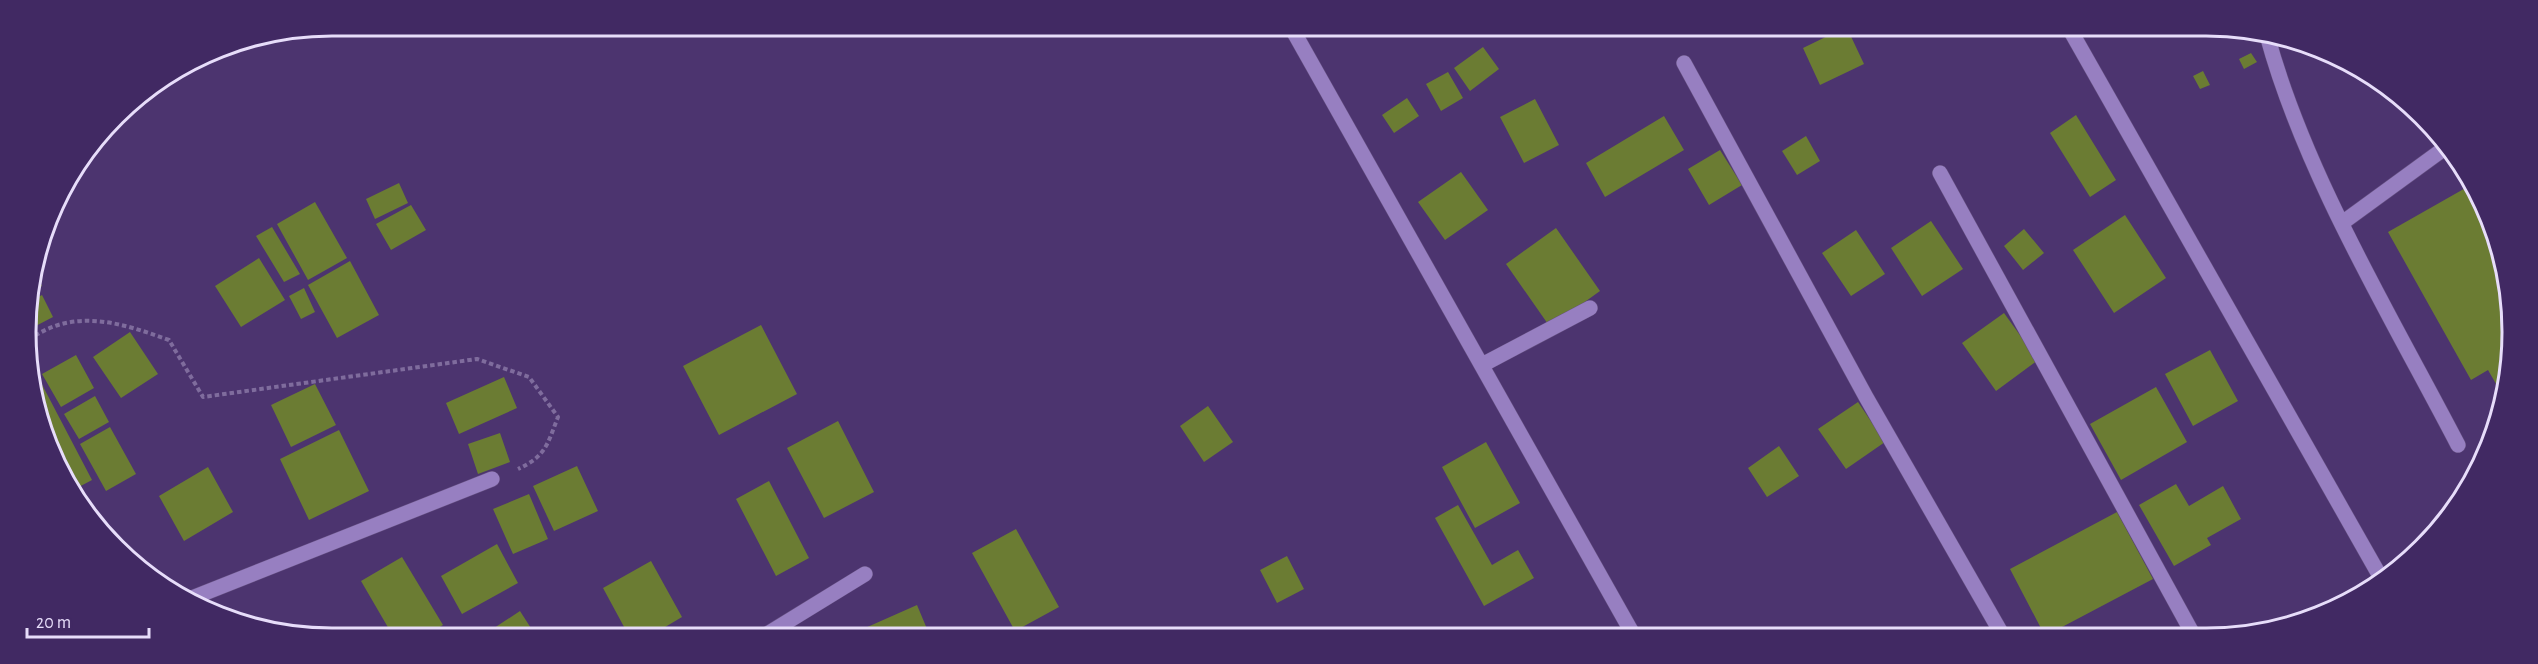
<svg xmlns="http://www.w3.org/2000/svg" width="2538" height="664" viewBox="0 0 2538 664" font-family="'Alegreya Sans',sans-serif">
<rect width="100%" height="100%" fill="#4c346f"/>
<path fill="#6b7c33" d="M 1844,28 L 1847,28 L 1864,64 L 1820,85 L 1803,48 Z
M 1483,47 L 1499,69 L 1470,91 L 1454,68 Z
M 2251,53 L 2257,62 L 2244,69 L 2239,59 Z
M 2203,71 L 2210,85 L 2200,89 L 2193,76 Z
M 1448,72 L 1463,98 L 1441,111 L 1426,84 Z
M 1407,98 L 1419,116 L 1394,133 L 1382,115 Z
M 1535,99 L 1559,145 L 1524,163 L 1500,117 Z
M 2076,115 L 2116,180 L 2090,197 L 2050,133 Z
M 1664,116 L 1684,150 L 1605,197 L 1586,163 Z
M 1806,136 L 1820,161 L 1797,175 L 1782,151 Z
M 1720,150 L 1742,185 L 1709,205 L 1688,169 Z
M 1461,172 L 1488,210 L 1445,240 L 1418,202 Z
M 399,183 L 408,203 L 375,219 L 366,199 Z
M 2469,186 L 2502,253 L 2510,372 L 2503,396 L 2488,370 L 2471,380 L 2388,232 Z
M 315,202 L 347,258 L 308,280 L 277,224 Z
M 411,205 L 426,230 L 391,250 L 376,224 Z
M 2125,215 L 2166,278 L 2114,313 L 2073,250 Z
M 1931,221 L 1963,269 L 1922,296 L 1891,248 Z
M 272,227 L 300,274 L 284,282 L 256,236 Z
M 1556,228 L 1600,291 L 1550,327 L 1506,264 Z
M 2024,229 L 2044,253 L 2023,270 L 2004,246 Z
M 1856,230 L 1885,274 L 1851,296 L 1822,253 Z
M 259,258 L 285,300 L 241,327 L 215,286 Z
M 350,261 L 379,315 L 337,338 L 308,285 Z
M 36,275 L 42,286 L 31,292 L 32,289 Z
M 304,288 L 315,312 L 301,319 L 289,296 Z
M 42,295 L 53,317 L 28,330 L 26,312 L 29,302 Z
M 2004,313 L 2038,360 L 1996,391 L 1962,343 Z
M 761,325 L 797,394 L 719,435 L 683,366 Z
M 130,332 L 158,374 L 121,398 L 93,357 Z
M 2210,350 L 2238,401 L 2193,426 L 2165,374 Z
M 76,355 L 94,388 L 61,407 L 42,374 Z
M 37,375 L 92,480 L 75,489 L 36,412 L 33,377 Z
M 504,377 L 517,408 L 459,434 L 446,403 Z
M 315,384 L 336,425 L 291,447 L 271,405 Z
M 2156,387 L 2187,442 L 2121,480 L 2090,424 Z
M 95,396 L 109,422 L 79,439 L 64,414 Z
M 1858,402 L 1885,442 L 1846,469 L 1818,429 Z
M 1208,406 L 1233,442 L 1204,462 L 1180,426 Z
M 838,421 L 874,492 L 824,518 L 787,448 Z
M 110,427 L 136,474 L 106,491 L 80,444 Z
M 339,430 L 369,491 L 309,520 L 280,459 Z
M 500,433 L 510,462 L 478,474 L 468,444 Z
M 1486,442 L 1520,503 L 1475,528 L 1442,467 Z
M 1779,446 L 1799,476 L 1767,497 L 1748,468 Z
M 577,466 L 598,511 L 554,531 L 533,486 Z
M 208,467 L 233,512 L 184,541 L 159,496 Z
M 769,481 L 809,558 L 776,576 L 736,499 Z
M 2176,484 L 2189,506 L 2223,486 L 2241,519 L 2207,538 L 2211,545 L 2174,566 L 2139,505 Z
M 529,494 L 548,539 L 513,554 L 493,509 Z
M 1458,505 L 1492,565 L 1518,550 L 1534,578 L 1484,606 L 1435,518 Z
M 2117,512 L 2153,579 L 2045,636 L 2010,569 Z
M 1016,529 L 1059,607 L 1015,631 L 972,553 Z
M 497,544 L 518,583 L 462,614 L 441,576 Z
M 1287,556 L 1304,589 L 1277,603 L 1260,570 Z
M 402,557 L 443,625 L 425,636 L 393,636 L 361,581 Z
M 651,561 L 682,617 L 650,636 L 629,636 L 603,588 Z
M 917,605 L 930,636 L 847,636 Z
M 520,611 L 536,636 L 482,636 Z"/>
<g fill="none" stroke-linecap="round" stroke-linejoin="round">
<g stroke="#655081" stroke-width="16">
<path id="minor" d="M 1291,27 L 1634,636
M 2069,28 L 2381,578
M 2267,35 C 2305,175 2391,316 2458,445
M 1684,63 L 1866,397 L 2003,636
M 1940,173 L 2194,636
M 2342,223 L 2449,145
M 1482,365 L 1590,308
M 187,600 L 492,479
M 764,636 L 865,574"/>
</g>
<path stroke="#7f6c9d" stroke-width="4" stroke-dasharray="4.5 3" stroke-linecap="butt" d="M 29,340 C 73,307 122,323 169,340 L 203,397 L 477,359 L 529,377 L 558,417 C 547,445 546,456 518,469"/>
<use href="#minor" stroke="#977fc1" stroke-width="15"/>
</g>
<path d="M0 0H2538V664H0ZM332 36H2206A296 296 0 0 1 2502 332V332A296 296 0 0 1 2206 628H332A296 296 0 0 1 36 332V332A296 296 0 0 1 332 36Z" fill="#412963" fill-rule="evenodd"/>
<path fill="none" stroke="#e7ddfa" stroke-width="3" d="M332 36H2206A296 296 0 0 1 2502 332V332A296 296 0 0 1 2206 628H332A296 296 0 0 1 36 332V332A296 296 0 0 1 332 36Z"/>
<path d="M27 628v9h122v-9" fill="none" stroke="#e7ddfa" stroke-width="3"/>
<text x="36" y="628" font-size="18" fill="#e7ddfa" stroke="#412963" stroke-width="4.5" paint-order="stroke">20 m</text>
</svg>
